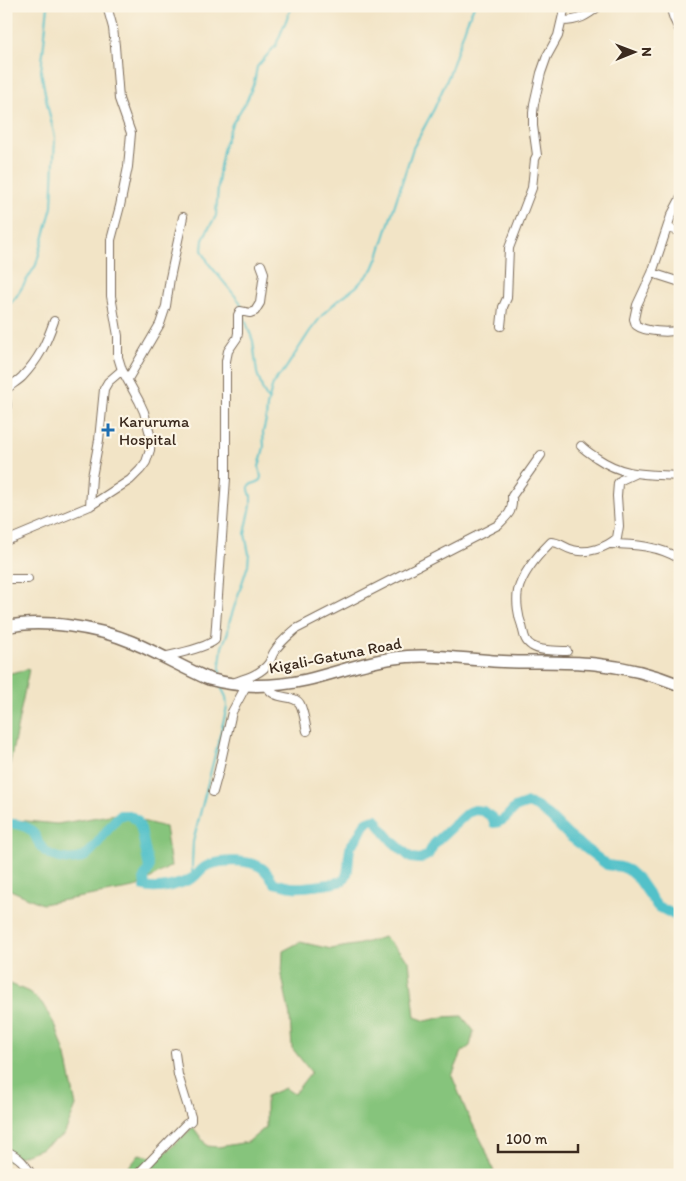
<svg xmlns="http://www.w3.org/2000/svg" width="686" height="1181" viewBox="0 0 686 1181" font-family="Itim,sans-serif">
<rect width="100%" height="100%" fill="#fcf5e5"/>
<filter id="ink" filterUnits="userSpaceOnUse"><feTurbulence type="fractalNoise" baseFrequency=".02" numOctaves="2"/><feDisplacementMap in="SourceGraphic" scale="10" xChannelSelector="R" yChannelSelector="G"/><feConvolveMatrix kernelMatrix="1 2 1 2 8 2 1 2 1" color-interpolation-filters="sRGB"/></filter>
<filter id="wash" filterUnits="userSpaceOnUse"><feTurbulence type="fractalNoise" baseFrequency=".0096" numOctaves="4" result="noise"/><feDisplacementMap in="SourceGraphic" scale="20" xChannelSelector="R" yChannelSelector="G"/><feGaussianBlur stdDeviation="1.12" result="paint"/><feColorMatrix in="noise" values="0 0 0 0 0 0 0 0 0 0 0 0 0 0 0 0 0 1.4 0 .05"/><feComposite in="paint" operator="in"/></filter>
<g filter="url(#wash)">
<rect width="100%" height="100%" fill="#f2e4c6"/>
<path fill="#86c47b" stroke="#60774c" d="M 29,669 L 6,783 L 6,674 Z
M 115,814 L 165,827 L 171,866 L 134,888 L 42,904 L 6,888 L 6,819 L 57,824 Z
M 384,937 L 409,961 L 415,1017 L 426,1021 L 443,1017 L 462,1016 L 474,1031 L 470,1046 L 462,1052 L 452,1076 L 467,1113 L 485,1148 L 495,1175 L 122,1175 L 139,1154 L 159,1159 L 193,1127 L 207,1146 L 218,1147 L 248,1142 L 266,1127 L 266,1096 L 285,1088 L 294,1094 L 311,1072 L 292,1048 L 290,1017 L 282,976 L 283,951 L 300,942 L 331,949 L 360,944 Z
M 6,982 L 29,992 L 42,1003 L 56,1027 L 66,1056 L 76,1106 L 64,1135 L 40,1149 L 8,1161 L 6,1161 Z
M 15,1168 L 24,1168 L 29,1175 L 7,1175 Z"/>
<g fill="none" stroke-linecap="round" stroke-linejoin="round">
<path stroke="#53c1c9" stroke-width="2" d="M 6,308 L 16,297 L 36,265 L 52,207 L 55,137 L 47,104 L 41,71 L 48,6
M 242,309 L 240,302 L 236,297 L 209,264 L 202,250 L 203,240 L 207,231 L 216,216 L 219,172 L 224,146 L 232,124 L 247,100 L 254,83 L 257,67 L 276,45 L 292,6
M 243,314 L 253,341 L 257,373 L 263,391 L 269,401
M 220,677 L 220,665 L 222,647 L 228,632 L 229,623 L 248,565 L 249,554 L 245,534 L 251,505 L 251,496 L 249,490 L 249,485 L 258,482 L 260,480 L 261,477 L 259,467 L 264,447 L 263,432 L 266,420 L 267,406 L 273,384 L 277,378 L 284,371 L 310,331 L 324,313 L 337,301 L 356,287 L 373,269 L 378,257 L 413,148 L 434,109 L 449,75 L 467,22 L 474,6
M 192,877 L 192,864 L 193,842 L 227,707 L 226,697 L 221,687"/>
<path stroke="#53c1c9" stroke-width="10" d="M 6,824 C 15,823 25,825 32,831 C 36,836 38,843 42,848 C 51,859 72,863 85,856 C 97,848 108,826 120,815 L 129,815 L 137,820 L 141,829 L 149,868 L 144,878 L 145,887 C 158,891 183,884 194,877 C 199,873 202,867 209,865 C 222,860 250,859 262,868 C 267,872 271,878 274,883 C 280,884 287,887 293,887 C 301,888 338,884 343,880 C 351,874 347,855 351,846 C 352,843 356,840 358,837 C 364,827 362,821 376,819 L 382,829 L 392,841 L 411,858 L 420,859 L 428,855 L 434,844 L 467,813 L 475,810 L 483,811 L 493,818 L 494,823 C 505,822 508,814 515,808 C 519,806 524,805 528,803 L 537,807 L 550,817 L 568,835 L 607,865 L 621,867 L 628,870 L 639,880 L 657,906 L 680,918"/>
</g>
</g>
<g filter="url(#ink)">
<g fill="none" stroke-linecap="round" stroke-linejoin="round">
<g stroke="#7b6b59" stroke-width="10">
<path id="minor" d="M 670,6 L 674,19 L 680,31
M 562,21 C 578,21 587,16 599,6
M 680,199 L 671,216 L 652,273 L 637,305 L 634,319 L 636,325 C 645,332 669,333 680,330
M 667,228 L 680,231
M 652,273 L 680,282
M 501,326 L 503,307 L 507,298 L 509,248 L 532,188 L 535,159 L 537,155 L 533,126 L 533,113 L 534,104 L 541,73 L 547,56 L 558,36 L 565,6
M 128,379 L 160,324 L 166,306 L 170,278 L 183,217
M 6,390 C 10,385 17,382 22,377 C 39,359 46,344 54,321
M 6,399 L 7,405 L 6,413
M 581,446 C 586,451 591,454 597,458 C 625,477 647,474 680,476
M 90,506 L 92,477 L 99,440 L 104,389 L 108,382 L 122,370
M 6,541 L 90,506 L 130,480 L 140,470 L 146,462 L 150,450 L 151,438 L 144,412 L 139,401 L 122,370 L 118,357 L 118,336 L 111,296 L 111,240 L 120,206 L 128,167 L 131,133 L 119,99 L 115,46 L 113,28 L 107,6
M 610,544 C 634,544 659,546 680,559
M 6,579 L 28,579
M 567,651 C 556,650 541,652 532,646 C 524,641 524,634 522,626 C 518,616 516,601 518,591 C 522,574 539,554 551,542 C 560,542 564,548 573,550 C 587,554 606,548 617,538 L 619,526 L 617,496 L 618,483 L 621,480 L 634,474
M 163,657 C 176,654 206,648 215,640 L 226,478 L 226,361 L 228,351 L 237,338 L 238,333 L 238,315 L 240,311 L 250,313 L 255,311 L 260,303 L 264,273 L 261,265
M 235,682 C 247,678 261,674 269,663 C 271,659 272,655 274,652 C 280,642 288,636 296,629 L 498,525 C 509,514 513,512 512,496 L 541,455
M 267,686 C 274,702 294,693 300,704 C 304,712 305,723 307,731
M 213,792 L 219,770 L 232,712 L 246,686
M 6,1151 C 20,1157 24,1163 32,1175
M 137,1175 L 186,1124 L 191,1121 L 191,1117 L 178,1075 L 175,1053"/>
</g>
<g stroke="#7b6b59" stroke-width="14">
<path id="highway" d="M 6,627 C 41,618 99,628 132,642 C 158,653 183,668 209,679 C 241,688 274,687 306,680 C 336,673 364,662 394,658 C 427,653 460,659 493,661 C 527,663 561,661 595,664 C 624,667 653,674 680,685"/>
</g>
<use href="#minor" stroke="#fff" stroke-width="8"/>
<use href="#highway" stroke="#fff" stroke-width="11"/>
</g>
</g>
<path fill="#1f6fb2" stroke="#fcf5e5" stroke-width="2" d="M105.5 422.5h5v5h5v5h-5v5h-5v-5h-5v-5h5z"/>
<g text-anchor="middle" stroke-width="4.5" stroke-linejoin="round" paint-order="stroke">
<g font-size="16" fill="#3b2a1e" stroke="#fcf5e5" text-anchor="start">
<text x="119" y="427">Karuruma<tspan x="119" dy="18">Hospital</tspan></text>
</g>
<g font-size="16" fill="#3b2a1e" stroke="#fcf5e5">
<text transform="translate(335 655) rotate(-11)" y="6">Kigali-Gatuna Road</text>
</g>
</g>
<rect width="686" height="1181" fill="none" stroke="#fcf5e5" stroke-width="25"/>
<g transform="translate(634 52) rotate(89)" stroke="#fcf5e5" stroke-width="4" paint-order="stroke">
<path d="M0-4L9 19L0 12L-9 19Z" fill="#3b2a1e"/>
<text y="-8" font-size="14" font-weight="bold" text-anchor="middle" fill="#3b2a1e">N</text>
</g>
<path d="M498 1144v8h80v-8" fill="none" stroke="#3b2a1e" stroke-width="2.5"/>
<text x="506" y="1144" font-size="15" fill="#3b2a1e" stroke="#fcf5e5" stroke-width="4" paint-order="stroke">100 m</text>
</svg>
